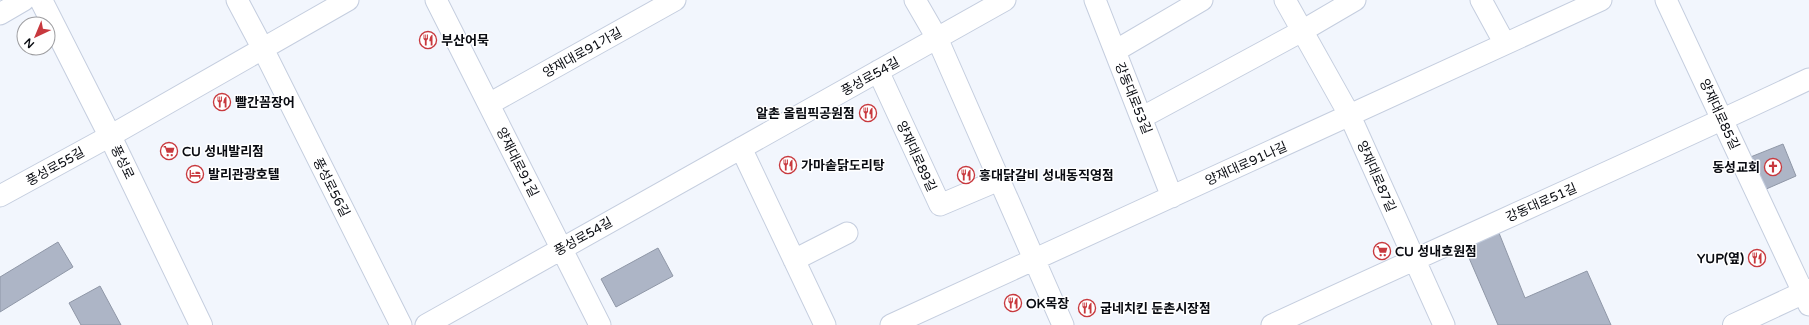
<svg xmlns="http://www.w3.org/2000/svg" width="1809" height="325" viewBox="0 0 1809 325" font-family="'Varela Round','Noto Sans KR',sans-serif">
<rect width="100%" height="100%" fill="#f2f6fd"/>
<path fill="#adb5c6" stroke="#8f97a7" d="M 1783,144 L 1796,176 L 1764,190 L 1748,158 Z
M 1497,228 L 1525,298 L 1587,271 L 1611,325 L 1498,325 L 1463,244 Z
M 58,242 L 73,267 L 0,312 L 0,277 Z
M 658,248 L 673,276 L 616,307 L 601,279 Z
M 100,286 L 121,325 L 81,325 L 69,303 Z"/>
<g fill="none" stroke-linecap="round" stroke-linejoin="round">
<g stroke="#c5cedf" stroke-width="23">
<path id="minor" d="M 237,0 L 263,49 L 401,325
M 436,0 L 600,325
M 915,0 L 937,38 L 1063,325
M 1095,0 L 1172,197
M 1285,0 L 1350,116 L 1444,325
M 1481,0 L 1505,44
M 1666,0 L 1809,305
M 0,14 L 24,0
M 1115,51 L 1202,0
M 878,71 L 940,205 L 999,180
M 489,104 L 675,0
M 1141,118 L 1302,31 L 1355,0
M 741,148 L 825,325
M 0,196 L 110,136 L 348,0
M 794,260 L 847,233
M 426,325 L 1005,0
M 891,325 L 1601,0
M 1272,325 C 1451,242 1631,163 1809,79"/>
</g>
<g stroke="#c5cedf" stroke-width="24">
<path id="tertiary" d="M 41,0 L 110,136 L 201,325
M 1734,325 L 1809,290"/>
</g>
<use href="#minor" stroke="#fff" stroke-width="21"/>
<use href="#tertiary" stroke="#fff" stroke-width="22"/>
</g>
<defs>
<g id="restaurant-ring" transform="scale(0.9)"><circle r="9.5" fill="#fff" stroke="#c8393e" stroke-width="1.5"/><path d="M-5-6h1v4h1v-4h1v4h1v-4h1v5L-1.5 .5V6h-2V.5L-5-1ZM5-6V6H3V1.5H1.5Q1.5-4 5-6Z" fill="#c8393e"/></g>
<g id="supermarket-ring" transform="scale(0.9)"><circle r="9.5" fill="#fff" stroke="#c8393e" stroke-width="1.5"/><path d="M-6-5.5h2.5l.6 2H6L4.5 2H-2.5L-4.4-4H-6ZM-1.5 3.2a1.3 1.3 0 1 0 .1 0ZM3 3.2a1.3 1.3 0 1 0 .1 0Z" fill="#c8393e"/></g>
<g id="church-ring" transform="scale(0.9)"><circle r="9.5" fill="#fff" stroke="#c8393e" stroke-width="1.5"/><path d="M-1.2-6h2.4v3.5h3.3v2.4h-3.3V6h-2.4V-.1h-3.3v-2.4h3.3Z" fill="#c8393e"/></g>
<g id="hotel-ring" transform="scale(0.9)"><circle r="9.5" fill="#fff" stroke="#c8393e" stroke-width="1.5"/><path d="M-6-4.5h1.5V1H6V5H4.5V3h-9V5H-6ZM-4 0a1.8 1.8 0 1 1 3.6 0ZM.5 0V-2.5h3Q6-2.5 6 0Z" fill="#c8393e"/></g>
</defs>
<g fill-rule="evenodd">
<use href="#restaurant-ring" x="428" y="40"/>
<use href="#restaurant-ring" x="222" y="102"/>
<use href="#restaurant-ring" x="868" y="113"/>
<use href="#supermarket-ring" x="169" y="151"/>
<use href="#restaurant-ring" x="788" y="165"/>
<use href="#church-ring" x="1773" y="167"/>
<use href="#hotel-ring" x="195" y="174"/>
<use href="#restaurant-ring" x="966" y="175"/>
<use href="#supermarket-ring" x="1382" y="251"/>
<use href="#restaurant-ring" x="1757" y="258"/>
<use href="#restaurant-ring" x="1013" y="303"/>
<use href="#restaurant-ring" x="1087" y="308"/>
</g>
<g text-anchor="middle" stroke-width="3" stroke-linejoin="round" paint-order="stroke">
<g font-size="13" font-weight="bold" fill="#090b11" stroke="#fff" text-anchor="start">
<text x="441" y="45">부산어묵</text>
<text x="235" y="107">빨간꼼장어</text>
<text x="855" y="118" text-anchor="end">알촌 올림픽공원점</text>
<text x="182" y="156">CU 성내발리점</text>
<text x="801" y="170">가마솥닭도리탕</text>
<text x="1760" y="172" text-anchor="end">동성교회</text>
<text x="208" y="179">발리관광호텔</text>
<text x="979" y="180">홍대닭갈비 성내동직영점</text>
<text x="1395" y="256">CU 성내호원점</text>
<text x="1744" y="263" text-anchor="end">YUP(옆)</text>
<text x="1026" y="308">OK목장</text>
<text x="1100" y="313">굽네치킨 둔촌시장점</text>
</g>
<g font-size="13" fill="#090b11" stroke="#fff">
<text transform="translate(582 52) rotate(-29)" y="5">양재대로91가길</text>
<text transform="translate(870 76) rotate(-29)" y="5">풍성로54길</text>
<text transform="translate(1134 98) rotate(68)" y="5">강동대로53길</text>
<text transform="translate(1720 114) rotate(65)" y="5">양재대로85길</text>
<text transform="translate(917 156) rotate(65)" y="5">양재대로89길</text>
<text transform="translate(123 162) rotate(64)" y="5">풍성로</text>
<text transform="translate(518 162) rotate(63)" y="5">양재대로91길</text>
<text transform="translate(1246 163) rotate(-24)" y="5">양재대로91나길</text>
<text transform="translate(55 166) rotate(-29)" y="5">풍성로55길</text>
<text transform="translate(1377 176) rotate(66)" y="5">양재대로87길</text>
<text transform="translate(332 187) rotate(63)" y="5">풍성로56길</text>
<text transform="translate(1541 202) rotate(-24)" y="5">강동대로51길</text>
<text transform="translate(583 236) rotate(-29)" y="5">풍성로54길</text>
</g>
</g>
<g transform="translate(36 36) rotate(224)"><circle r="19" fill="#ffffff" stroke="#9d9da0"/>
<path d="M0-3L7 15L0 10L-7 15Z" fill="#c8393e"/>
<text y="-6" font-size="11" font-weight="bold" text-anchor="middle" fill="#090b11">N</text>
</g>
</svg>
